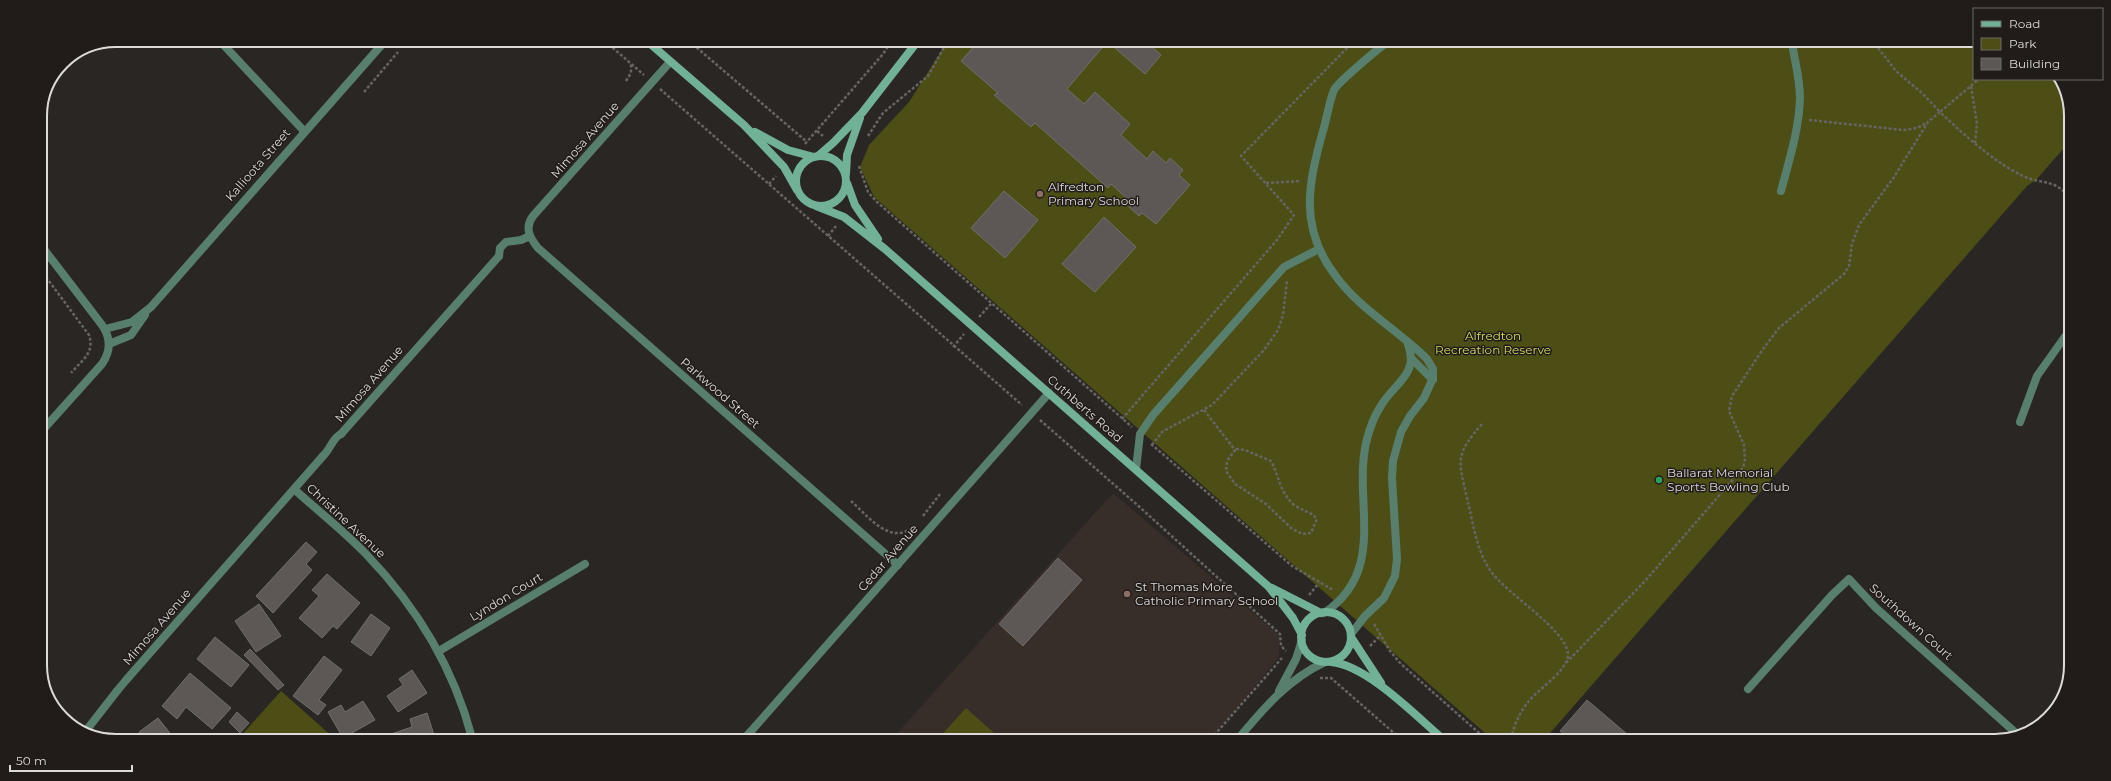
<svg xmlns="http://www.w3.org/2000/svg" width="2111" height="781" viewBox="0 0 2111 781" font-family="Montserrat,sans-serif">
<rect width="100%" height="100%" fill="#2a2623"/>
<path fill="#382e29" d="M 1113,493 L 1279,635 L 1279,657 L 1211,739 L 892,739 Z"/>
<path fill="#4c4e16" d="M 947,42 L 1974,44 L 1974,79 L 2059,79 L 2071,111 L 2071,140 L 2036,180 L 2027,186 L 1544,740 L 1493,740 L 874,197 L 860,167 L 869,145 L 909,102 Z
M 281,691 L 334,738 L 240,737 Z
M 966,708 L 994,733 L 989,739 L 938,739 Z"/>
<path fill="#5d5855" stroke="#736e6b" d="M 978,42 L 1107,42 L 1067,89 L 1084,104 L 1095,92 L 1130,124 L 1121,135 L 1147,159 L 1153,151 L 1166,163 L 1170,158 L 1183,170 L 1179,175 L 1190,185 L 1156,224 L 1142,213 L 1139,216 L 1129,207 L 1132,203 L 1111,184 L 1108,188 L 1035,123 L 1031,127 L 994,95 L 998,93 L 961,61 Z
M 1108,42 L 1150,42 L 1149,44 L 1161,55 L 1145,74 Z
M 1004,191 L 1038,220 L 1005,258 L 971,228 Z
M 1104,217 L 1136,247 L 1095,292 L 1062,264 Z
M 306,542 L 317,552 L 306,564 L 312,570 L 273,613 L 256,596 Z
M 1058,558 L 1082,580 L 1023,646 L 999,624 Z
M 327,574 L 360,603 L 337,629 L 333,626 L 322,638 L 299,618 L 319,596 L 312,590 Z
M 259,604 L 281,636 L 256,652 L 235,621 Z
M 371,614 L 390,628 L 371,656 L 351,642 Z
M 215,637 L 249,665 L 231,687 L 197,659 Z
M 250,649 L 284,685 L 278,690 L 244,655 Z
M 324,656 L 342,670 L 319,700 L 326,705 L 318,715 L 293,696 Z
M 412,670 L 427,693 L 398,712 L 387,696 L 403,685 L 399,679 Z
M 190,673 L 231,708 L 212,729 L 186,707 L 177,719 L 162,706 Z
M 1587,700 L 1634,740 L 1571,740 L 1560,731 Z
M 363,701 L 375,720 L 343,738 L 328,712 L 341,705 L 345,712 Z
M 237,712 L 249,723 L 240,733 L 229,722 Z
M 427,713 L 435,738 L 392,738 L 391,734 L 412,727 L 410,719 Z
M 158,718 L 173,737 L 143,737 L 139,732 Z"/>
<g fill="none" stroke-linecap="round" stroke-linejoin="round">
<path stroke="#686461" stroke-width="2.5" stroke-dasharray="3 2" stroke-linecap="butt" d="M 605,41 L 644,75
M 689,41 L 807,142
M 1875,44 L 1896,71 L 1923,94 L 1940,112 L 1979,79
M 626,81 L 631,73 L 631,64
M 1971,86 L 1977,124 L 1975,143
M 660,89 L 1022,405
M 364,92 L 398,52
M 1809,120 L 1904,130 L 1917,128 L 1928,122
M 817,131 L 823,136
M 868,136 L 883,113 L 928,76 L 947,42
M 805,144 L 883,54 L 891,42
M 859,166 L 868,192 L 877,202 L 1132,427
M 1266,183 L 1301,181
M 769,184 L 776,176
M 828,236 L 836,226
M 40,269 L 89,335 C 95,353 82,360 71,373
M 979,317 L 991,304
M 953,347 L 964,334
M 1204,410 L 1235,450 L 1227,461 L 1226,471 L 1235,484 L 1266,504 L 1291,528 L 1302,534 L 1311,533 L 1317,519 C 1311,511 1301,511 1293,504 C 1280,492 1279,476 1271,461 L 1245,450 L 1237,449 L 1235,450
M 1122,419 L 1277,240 L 1294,215 L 1241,156 L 1352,43
M 1040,420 L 1134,502 L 1280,634 L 1281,646 L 1286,651
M 1482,424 C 1455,455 1458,459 1467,498 C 1473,522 1476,549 1490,570 C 1506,594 1566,629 1568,654 C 1569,670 1538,689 1528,702 C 1520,712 1513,727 1511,740
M 1151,444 L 1292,566 L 1333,590
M 1152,445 L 1162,432 L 1169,428 L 1212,405 L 1264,350 L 1278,330 L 1283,315 L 1287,281
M 851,501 C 868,516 890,546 913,527
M 923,516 L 940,494
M 1309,595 L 1319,583
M 1374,624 L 1390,651 L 1401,664 L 1487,740
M 1370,646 L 1381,635
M 1566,663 L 1645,581 L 1743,468 L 1745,459 L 1744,445 L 1729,411 L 1732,396 L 1763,349 L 1779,328 L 1844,274 L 1849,266 L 1852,244 L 1859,225 L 1894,177 L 1928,122 L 1940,112 C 1962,133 1995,163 2023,176 C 2042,185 2057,178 2070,200
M 1320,678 L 1331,678 L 1402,740
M 1211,739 L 1282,658"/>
<path stroke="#587f6e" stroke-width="8" d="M 1781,191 C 1789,161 1799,130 1800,98 C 1800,80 1795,62 1792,43
M 499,256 L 500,248 L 506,242 L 521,240 L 530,236
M 1411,358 L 1433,380
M 323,456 C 330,450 333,437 341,434
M 1136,469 L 1140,434 L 1153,415 L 1284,267 L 1319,249
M 1324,613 C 1388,570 1353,503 1366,443 C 1369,430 1374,416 1382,404 C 1396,382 1419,374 1408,344
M 1351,634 L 1365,616 L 1384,598 L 1395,576 L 1397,559 L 1392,478 L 1393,461 L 1401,432 L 1410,416 L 1424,398 L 1433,378 L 1433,369 L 1427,359 C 1398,330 1359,309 1335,275 C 1299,228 1308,184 1323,131 C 1327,118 1329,102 1334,90 C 1337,83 1378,49 1386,43
M 117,691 L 127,679"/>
<path stroke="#587f6e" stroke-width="8" d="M 219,40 L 304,131
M 670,62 L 533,216 C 524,228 530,238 538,248 L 898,565
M 40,244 L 102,325 C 111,338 111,351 102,364 L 40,433
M 105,329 L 132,322 L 151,307 L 385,41
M 109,344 L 131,335 L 145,315
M 2020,422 L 2037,376 L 2069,331
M 341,434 L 499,256
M 294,489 C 318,511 344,531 366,554 C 416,606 454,669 472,738
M 439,651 L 585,564
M 127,679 L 323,456
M 1748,689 L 1832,595 L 1849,579 L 1876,608 L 2017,734
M 1279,691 L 1296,659 L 1302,640
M 85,732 L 117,691
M 745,738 L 1049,393
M 1238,739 C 1263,709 1288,679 1325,662"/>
<path stroke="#71b297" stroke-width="8" d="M 647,41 L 744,125 L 784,167 L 797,190
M 755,132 L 788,150 L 814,157
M796 181a25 25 0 1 1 50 0a25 25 0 1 1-50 0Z
M 818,156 L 833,143 L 862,113 L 917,42
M 846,174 L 847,155 L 860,118
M 847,183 L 855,205 L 878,239
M 816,206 L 844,217 L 885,249 L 1269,587 L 1293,618 L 1302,635
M 1272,588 L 1321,613
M1301 637a25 25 0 1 1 50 0a25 25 0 1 1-50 0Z
M 1351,637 L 1381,683
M 1331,662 C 1367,665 1416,716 1444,740"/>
</g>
<g fill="#8d6e63" stroke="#211c1a" stroke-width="1.5">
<circle cx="1040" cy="194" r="4"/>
<circle cx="1127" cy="594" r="4"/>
</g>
<circle fill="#2e9e5b" stroke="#211c1a" stroke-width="1.5" cx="1659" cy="480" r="4"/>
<g text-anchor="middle" stroke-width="3" stroke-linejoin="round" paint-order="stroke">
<g font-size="12" fill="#dedad9" stroke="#211c1a">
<text transform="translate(585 140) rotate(-49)" y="4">Mimosa Avenue</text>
<text transform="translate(258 165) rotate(-49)" y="4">Kallioota Street</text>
<text transform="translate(369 384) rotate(-49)" y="4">Mimosa Avenue</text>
<text transform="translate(720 393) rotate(41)" y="4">Parkwood Street</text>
<text transform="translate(1085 409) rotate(41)" y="4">Cuthberts Road</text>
<text transform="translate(346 521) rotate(43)" y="4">Christine Avenue</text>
<text transform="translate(888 558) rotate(-49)" y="4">Cedar Avenue</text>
<text transform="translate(506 597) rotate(-31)" y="4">Lyndon Court</text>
<text transform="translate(1911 622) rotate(42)" y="4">Southdown Court</text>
<text transform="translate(157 627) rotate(-49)" y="4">Mimosa Avenue</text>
</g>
<g font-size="12" fill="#dedad9" stroke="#211c1a" text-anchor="start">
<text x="1048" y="191">Alfredton<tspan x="1048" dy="14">Primary School</tspan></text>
<text x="1667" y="477">Ballarat Memorial<tspan x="1667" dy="14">Sports Bowling Club</tspan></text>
<text x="1135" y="591">St Thomas More<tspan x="1135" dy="14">Catholic Primary School</tspan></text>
</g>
<g font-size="12" fill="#d5da60" stroke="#211c1a">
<text x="1493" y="340">Alfredton<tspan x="1493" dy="14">Recreation Reserve</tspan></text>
</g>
</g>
<path d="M0 0H2111V781H0ZM116 47H1995A69 69 0 0 1 2064 116V665A69 69 0 0 1 1995 734H116A69 69 0 0 1 47 665V116A69 69 0 0 1 116 47Z" fill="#211c1a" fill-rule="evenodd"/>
<path fill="none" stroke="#dedad9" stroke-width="2" d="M116 47H1995A69 69 0 0 1 2064 116V665A69 69 0 0 1 1995 734H116A69 69 0 0 1 47 665V116A69 69 0 0 1 116 47Z"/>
<rect x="1973" y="8" width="130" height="72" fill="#211c1a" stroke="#6d6866"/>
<rect x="1981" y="21" width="20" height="6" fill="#71b297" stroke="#6d6866"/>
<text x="2009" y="28" font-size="12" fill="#dedad9">Road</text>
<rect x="1981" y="38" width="20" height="12" fill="#4c4e16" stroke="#6d6866"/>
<text x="2009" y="48" font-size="12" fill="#dedad9">Park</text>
<rect x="1981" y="58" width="20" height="12" fill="#5d5855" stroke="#6d6866"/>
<text x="2009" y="68" font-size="12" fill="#dedad9">Building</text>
<path d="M10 765v6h122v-6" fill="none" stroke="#dedad9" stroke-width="2"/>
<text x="16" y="765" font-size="12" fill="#dedad9" stroke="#211c1a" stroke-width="3" paint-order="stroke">50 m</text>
</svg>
